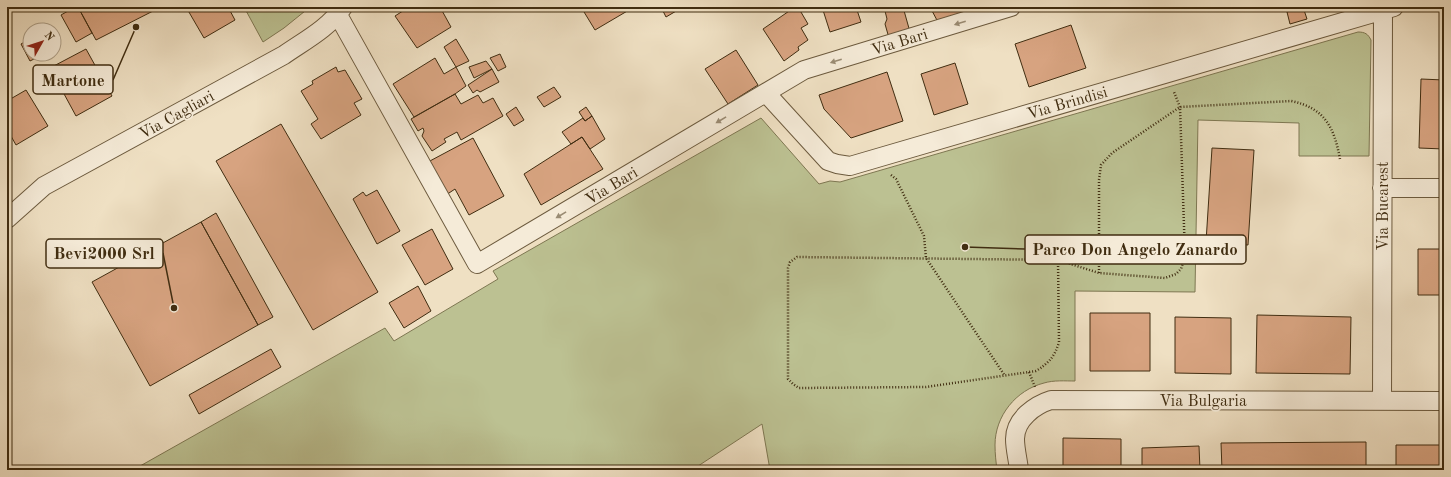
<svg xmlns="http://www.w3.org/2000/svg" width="1451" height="477" viewBox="0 0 1451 477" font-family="'Old Standard TT',serif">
<rect width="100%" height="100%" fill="#efe0c3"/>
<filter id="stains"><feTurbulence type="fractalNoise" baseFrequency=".005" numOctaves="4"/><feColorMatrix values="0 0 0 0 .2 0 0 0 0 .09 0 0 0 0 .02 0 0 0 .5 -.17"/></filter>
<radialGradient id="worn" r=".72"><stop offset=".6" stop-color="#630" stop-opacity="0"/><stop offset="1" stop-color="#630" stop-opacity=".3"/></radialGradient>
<path fill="#bcc192" stroke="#7e7752" d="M 244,7 L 310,7 L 284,28 L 263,42 Z
M 1358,32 C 1365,32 1368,34 1371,40 L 1369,156 L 1299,156 L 1299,123 L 1198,120 L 1195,292 L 1075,291 L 1075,381 C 1065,381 1054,380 1044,383 C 1016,390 995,416 995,445 C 995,454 996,462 997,470 L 770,470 L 762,424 L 692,470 L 133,470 L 385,328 L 394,341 L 498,279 L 493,271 L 761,118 L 819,184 L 830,181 L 840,182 Z"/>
<path fill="#d7a380" stroke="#402d11" d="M 75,7 L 78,7 L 92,33 L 76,42 L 61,15 Z
M 78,7 L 155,7 L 157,9 L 96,40 Z
M 186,7 L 228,7 L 235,20 L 204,38 Z
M 409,7 L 440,7 L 451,27 L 417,48 L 395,16 Z
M 581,7 L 627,7 L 629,10 L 595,30 Z
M 661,7 L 683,7 L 666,17 Z
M 795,7 L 798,7 L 808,24 L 801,28 L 808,40 L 798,47 L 799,50 L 784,61 L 763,29 Z
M 822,7 L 856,7 L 861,22 L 830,32 Z
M 896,7 L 903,7 L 910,32 L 889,38 L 885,24 L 887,19 L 885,11 Z
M 930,7 L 957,7 L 961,13 L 939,24 Z
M 1303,7 L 1307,19 L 1290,24 L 1287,12 Z
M 1071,25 L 1086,68 L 1029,87 L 1015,44 Z
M 54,36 L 59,46 L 54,48 Z
M 30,39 L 30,54 L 44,54 L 30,61 L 21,44 Z
M 456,39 L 469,61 L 456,67 L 444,47 Z
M 86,49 L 112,96 L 76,116 L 50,68 Z
M 736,50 L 758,85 L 728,104 L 705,69 Z
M 500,54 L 506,67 L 498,71 L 490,58 Z
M 435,58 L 444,74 L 456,67 L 466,86 L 455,94 L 414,117 L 393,84 Z
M 486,61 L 492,69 L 474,78 L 469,67 Z
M 955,63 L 968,104 L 934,115 L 921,74 Z
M 336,67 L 338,72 L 345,70 L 362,99 L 354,103 L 361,115 L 321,139 L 311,124 L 318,119 L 301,91 L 313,84 L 312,81 Z
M 492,69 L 499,82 L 480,92 L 477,90 L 473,93 L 468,85 Z
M 887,72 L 903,121 L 851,138 L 824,109 L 819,95 Z
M 1421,79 L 1444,80 L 1444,149 L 1419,148 Z
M 554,87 L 561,97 L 544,107 L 537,97 Z
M 26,90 L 48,126 L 16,145 L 7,129 L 7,101 Z
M 455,94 L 461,104 L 478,95 L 483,103 L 493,98 L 503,116 L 461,140 L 457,132 L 444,139 L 446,142 L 432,151 L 422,136 L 424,131 L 423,128 L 418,131 L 411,119 Z
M 516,107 L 524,120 L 514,126 L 506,114 Z
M 586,107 L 592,116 L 585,121 L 579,112 Z
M 592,116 L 605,139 L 590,149 L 582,137 L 571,144 L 562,132 L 583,118 L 585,121 Z
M 281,124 L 378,292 L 313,330 L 216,161 Z
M 582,137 L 603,169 L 541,205 L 524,174 Z
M 473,138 L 504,196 L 469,215 L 455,189 L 446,195 L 428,162 Z
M 1212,148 L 1254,150 L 1248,245 L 1206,242 Z
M 377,190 L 400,231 L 377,244 L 353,199 L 363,192 L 366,196 Z
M 216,213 L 273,317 L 258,325 L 201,222 Z
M 201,222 L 258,325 L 150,386 L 92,282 Z
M 432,229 L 453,269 L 425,285 L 402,245 Z
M 1418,249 L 1444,249 L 1444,295 L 1418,295 Z
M 418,286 L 431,311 L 404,328 L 389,303 Z
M 1090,313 L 1150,313 L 1150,371 L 1090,371 Z
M 1257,315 L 1351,317 L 1350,374 L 1256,373 Z
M 1175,317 L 1231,318 L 1231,374 L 1175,373 Z
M 271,349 L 281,367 L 199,414 L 189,395 Z
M 1063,438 L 1121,439 L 1121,470 L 1063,470 Z
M 1366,442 L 1366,470 L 1222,470 L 1221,443 Z
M 1396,445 L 1444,445 L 1444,470 L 1396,470 Z
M 1199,446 L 1200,470 L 1142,470 L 1142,448 Z"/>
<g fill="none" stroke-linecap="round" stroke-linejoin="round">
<g stroke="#6c5a3e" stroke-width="20">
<path id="minor" d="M 338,15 L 477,264 L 804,70 L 1011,7
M 766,93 L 828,161 L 837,164 L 850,166 L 1394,7
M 1382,188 L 1444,188
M 7,219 L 44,186 L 284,55 C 304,41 329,28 343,7
M 1382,401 L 1383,10
M 1019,470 C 1018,460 1015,449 1015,439 C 1015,419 1035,405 1051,400 L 1444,401"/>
</g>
<path stroke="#402d11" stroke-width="2.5" stroke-dasharray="1 2" stroke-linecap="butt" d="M 891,175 L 896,179 L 924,236 L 926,258 L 1005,376
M 1058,260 L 1059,342 C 1055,356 1049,363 1036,371 L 926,387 L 799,388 L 793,384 L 788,379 L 788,268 L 790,262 L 797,257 L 1058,260 L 1099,273 L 1165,278 L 1176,274 L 1181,269 L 1185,256 L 1180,107 L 1174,92
M 1099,273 L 1099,180 L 1101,165 L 1112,153 L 1180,107 L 1291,101 C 1325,108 1334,127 1340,159
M 1029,372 L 1035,387"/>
<use href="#minor" stroke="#f5ebd8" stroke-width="18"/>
</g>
<defs><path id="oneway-solid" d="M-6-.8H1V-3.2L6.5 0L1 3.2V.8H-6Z"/></defs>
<g fill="#9a8c74">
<use href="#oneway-solid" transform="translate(960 23) rotate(163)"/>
<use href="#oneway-solid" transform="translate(836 61) rotate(163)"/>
<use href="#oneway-solid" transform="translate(721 120) rotate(149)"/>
<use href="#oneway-solid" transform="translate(561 215) rotate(149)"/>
</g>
<g text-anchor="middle" stroke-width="3.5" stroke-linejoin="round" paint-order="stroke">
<g font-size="16" fill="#402d11" stroke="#f5ebd8">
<text transform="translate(899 41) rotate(-17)" y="6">Via Bari</text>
<text transform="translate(1067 102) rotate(-16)" y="6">Via Brindisi</text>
<text transform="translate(176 114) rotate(-29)" y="6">Via Cagliari</text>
<text transform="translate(611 185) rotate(-31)" y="6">Via Bari</text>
<text transform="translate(1382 206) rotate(-90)" y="6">Via Bucarest</text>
<text x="1203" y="406">Via Bulgaria</text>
</g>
</g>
<path fill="none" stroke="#402d11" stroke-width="1.5" d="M136 27L113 80M965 247L1025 249M174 308L163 253"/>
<g fill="#402d11" stroke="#f5ebd8" stroke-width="1.5">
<circle cx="136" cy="27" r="4"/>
<circle cx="965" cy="247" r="4"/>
<circle cx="174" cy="308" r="4"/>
</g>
<g fill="#f5ebd8" stroke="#402d11" stroke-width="1.5">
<rect x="33" y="65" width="80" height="29" rx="4"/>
<rect x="1025" y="235" width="221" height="29" rx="4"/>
<rect x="46" y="239" width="117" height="29" rx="4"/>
</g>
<g font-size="17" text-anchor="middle" font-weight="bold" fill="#402d11">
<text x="73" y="86">Martone</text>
<text x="1135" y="255">Parco Don Angelo Zanardo</text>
<text x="104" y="259">Bevi2000 Srl</text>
</g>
<rect width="1451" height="477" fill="none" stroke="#efe0c3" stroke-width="24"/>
<rect x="8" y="8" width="1435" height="461" fill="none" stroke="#402d11" stroke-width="2"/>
<rect x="12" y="12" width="1427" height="453" fill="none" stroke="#402d11"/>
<g transform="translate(42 42) rotate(51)"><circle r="19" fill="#f5ebd8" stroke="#ad9f88"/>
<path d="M0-3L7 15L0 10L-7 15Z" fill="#8f2418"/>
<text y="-6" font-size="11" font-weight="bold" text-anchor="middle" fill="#402d11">N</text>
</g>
<rect width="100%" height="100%" filter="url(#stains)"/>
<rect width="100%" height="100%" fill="url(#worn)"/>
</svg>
